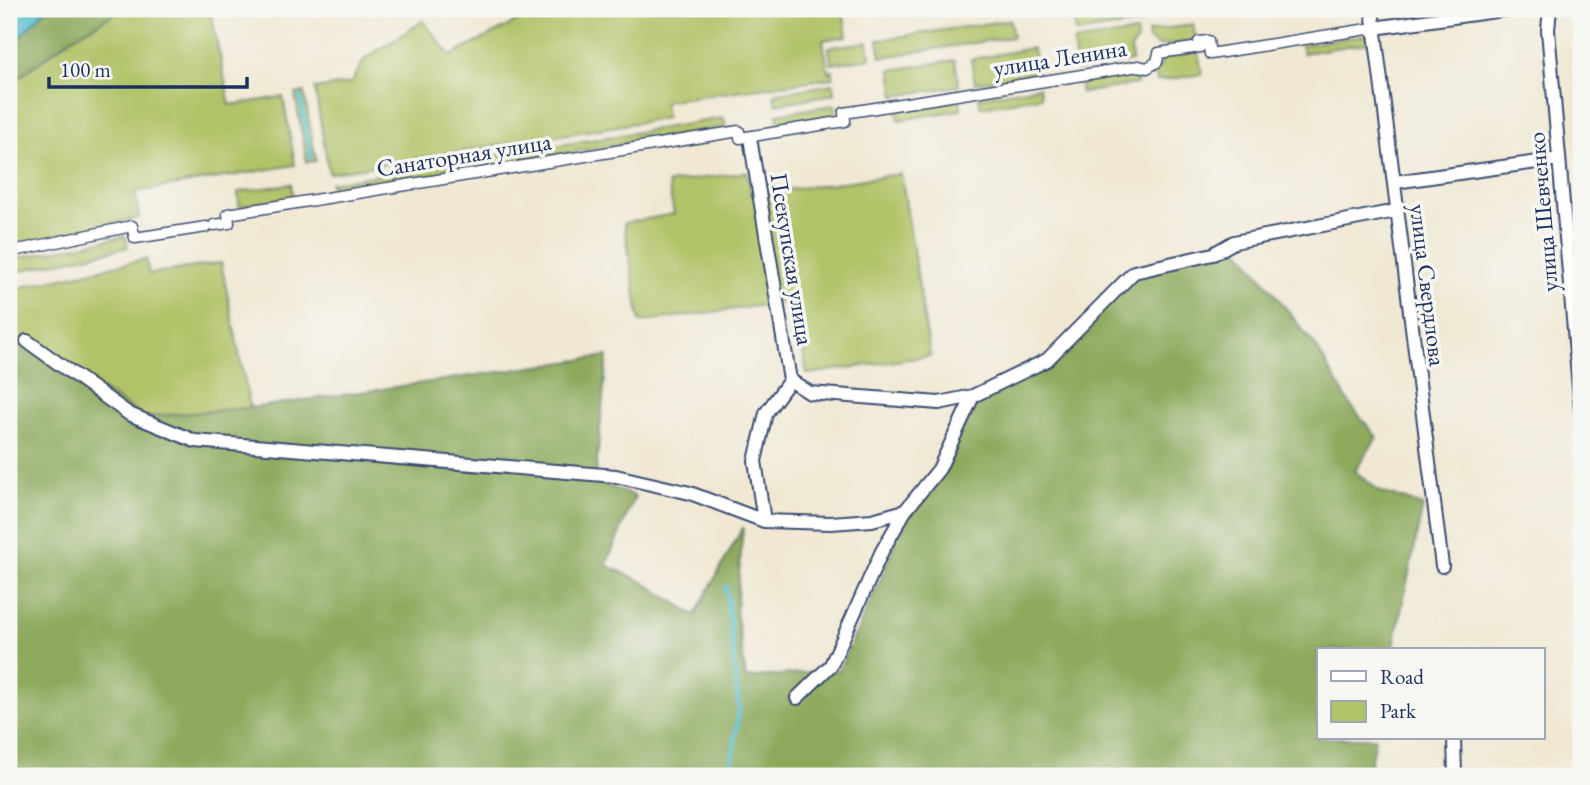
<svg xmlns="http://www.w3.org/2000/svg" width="1590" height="785" viewBox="0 0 1590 785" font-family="'EB Garamond',serif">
<rect width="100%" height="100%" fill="#f6f6f2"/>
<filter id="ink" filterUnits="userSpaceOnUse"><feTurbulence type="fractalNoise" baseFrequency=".0143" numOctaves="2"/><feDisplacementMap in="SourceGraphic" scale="14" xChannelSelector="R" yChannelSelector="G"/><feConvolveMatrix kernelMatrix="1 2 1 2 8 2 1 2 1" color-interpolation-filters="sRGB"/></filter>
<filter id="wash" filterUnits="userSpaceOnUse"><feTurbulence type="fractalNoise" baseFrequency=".00686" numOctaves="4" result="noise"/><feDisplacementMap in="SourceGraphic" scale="28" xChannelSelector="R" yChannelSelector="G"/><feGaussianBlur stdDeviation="1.57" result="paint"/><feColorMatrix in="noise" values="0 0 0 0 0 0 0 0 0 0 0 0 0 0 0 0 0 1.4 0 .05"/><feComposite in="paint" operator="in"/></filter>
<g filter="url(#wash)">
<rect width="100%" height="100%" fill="#f0e8d3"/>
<path fill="#b1c367" stroke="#667962" stroke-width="2" d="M 123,9 L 210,9 L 230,105 L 283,97 L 295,165 L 135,192 L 139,218 L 9,246 L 9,85 L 69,40 Z
M 540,9 L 843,9 L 847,36 L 823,40 L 828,72 L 833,71 L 833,78 L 664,101 L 666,118 L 329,173 L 315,89 L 351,83 L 365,59 L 423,21 L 451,56 Z
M 1073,9 L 1159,9 L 1160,12 L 1141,14 L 1142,23 L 1076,33 Z
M 1010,20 L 1013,37 L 881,57 L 878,40 Z
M 1193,24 L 1196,41 L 1159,46 L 1149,40 L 1148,32 Z
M 1136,32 L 1137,40 L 1131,49 L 1132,61 L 1077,70 L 1073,42 Z
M 1372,34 L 1373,42 L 1303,53 L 1301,45 Z
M 868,42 L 870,58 L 831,64 L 829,47 Z
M 1033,48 L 1037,73 L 975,83 L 971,59 Z
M 1198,52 L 1202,74 L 1157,81 L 1155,69 L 1161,65 L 1162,58 Z
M 955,60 L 959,86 L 895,96 L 891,70 Z
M 1135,71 L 1137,84 L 1081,93 L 1079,81 Z
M 833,84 L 834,94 L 776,104 L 774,94 Z
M 1039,87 L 1041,97 L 981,107 L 979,97 Z
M 304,92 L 316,161 L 307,162 L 295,94 Z
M 960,100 L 961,110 L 899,120 L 897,110 Z
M 835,105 L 837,117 L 779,126 L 777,114 Z
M 724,118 L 726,127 L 332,192 L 330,183 Z
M 747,172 L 751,195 L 901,174 L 930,356 L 807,374 L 794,301 L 640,322 L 624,223 L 674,214 L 668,183 Z
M 291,184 L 293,198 L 239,206 L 238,192 Z
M 125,236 L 128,247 L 9,273 L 9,260 Z
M 146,259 L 149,274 L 221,263 L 250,408 L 144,417 L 27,341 L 9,343 L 9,290 Z"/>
<path fill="#8ca95c" stroke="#546c5d" stroke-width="2" d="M 46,9 L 123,9 L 68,40 L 9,85 L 9,48 Z
M 1234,242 L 1317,348 L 1351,406 L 1377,437 L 1355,471 L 1379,491 L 1423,506 L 1393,650 L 1319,650 L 1319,738 L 1375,738 L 1368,776 L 9,776 L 9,343 L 27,342 L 144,417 L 258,407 L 607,356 L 595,481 L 635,496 L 606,565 L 641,581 L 695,615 L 743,527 L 736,610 L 746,678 L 839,670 L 883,574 L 905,511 L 939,469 L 973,396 L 1047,360 L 1134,272 Z"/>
<path fill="#51bdcc" stroke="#367695" stroke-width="2" d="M 9,9 L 46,9 L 9,48 Z"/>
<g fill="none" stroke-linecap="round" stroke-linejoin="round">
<path stroke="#51bdcc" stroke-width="4.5" d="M 300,96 L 311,157
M 726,587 L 739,709 L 730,776"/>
</g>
</g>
<g filter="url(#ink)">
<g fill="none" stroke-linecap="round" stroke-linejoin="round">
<g stroke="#3b4b70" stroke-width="13">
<path id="pedestrian" d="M 214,225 L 229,223 L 228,214 L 739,131 L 740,138 L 845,121 L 844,113 L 1139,66 L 1147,68 L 1157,62 L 1159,53 L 1200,47 L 1199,42 L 1208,41 L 1210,54 L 1374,28
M 9,252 L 132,226 L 135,238 L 206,227"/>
</g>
<g stroke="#3b4b70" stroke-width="16">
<path id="minor" d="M 1372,9 L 1442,566
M 1550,9 L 1548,30 L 1581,411
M 1374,28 L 1510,9
M 751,144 L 790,380
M 1395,182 L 1559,159
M 27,341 L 129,414 L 195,441 L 616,476 L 690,493 L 764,521 L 755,461 L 766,413 L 790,380 L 810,393 L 939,403 L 973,396 L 1047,360 L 1134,272 L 1213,254 L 1234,242 L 1396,211
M 764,521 L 831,523 L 872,520 L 905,511 L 939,469 L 973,396
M 797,698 L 831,665 L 882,551 L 905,511
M 1454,738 L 1455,776"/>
</g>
<use href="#pedestrian" stroke="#fff" stroke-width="10"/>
<use href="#minor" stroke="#fff" stroke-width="12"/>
</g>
</g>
<g text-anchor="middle" stroke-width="7" stroke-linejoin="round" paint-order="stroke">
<g font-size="24" fill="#1b2f5e" stroke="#f6f6f2">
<text transform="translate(1060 58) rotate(-9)" y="8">улица Ленина</text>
<text transform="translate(464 155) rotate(-9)" y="8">Санаторная улица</text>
<text transform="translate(1543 212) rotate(-95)" y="8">улица Шевченко</text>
<text transform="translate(792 259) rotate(81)" y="8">Псекупская улица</text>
<text transform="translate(1428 285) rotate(83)" y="8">улица Свердлова</text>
</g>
</g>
<rect width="1590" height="785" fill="none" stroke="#f6f6f2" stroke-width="35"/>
<rect x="1317" y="648" width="228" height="91" fill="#f6f6f2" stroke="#9ea6b7" stroke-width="2"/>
<rect x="1331" y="671" width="35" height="10" fill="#ffffff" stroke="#9ea6b7" stroke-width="2"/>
<text x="1380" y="684" font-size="21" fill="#1b2f5e">Road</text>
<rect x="1331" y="701" width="35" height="21" fill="#b1c367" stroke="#9ea6b7" stroke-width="2"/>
<text x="1380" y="718" font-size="21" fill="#1b2f5e">Park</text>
<path d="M49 77v10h198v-10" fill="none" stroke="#1b2f5e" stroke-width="3.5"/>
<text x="60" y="77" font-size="21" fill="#1b2f5e" stroke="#f6f6f2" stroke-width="5" paint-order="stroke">100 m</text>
</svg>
